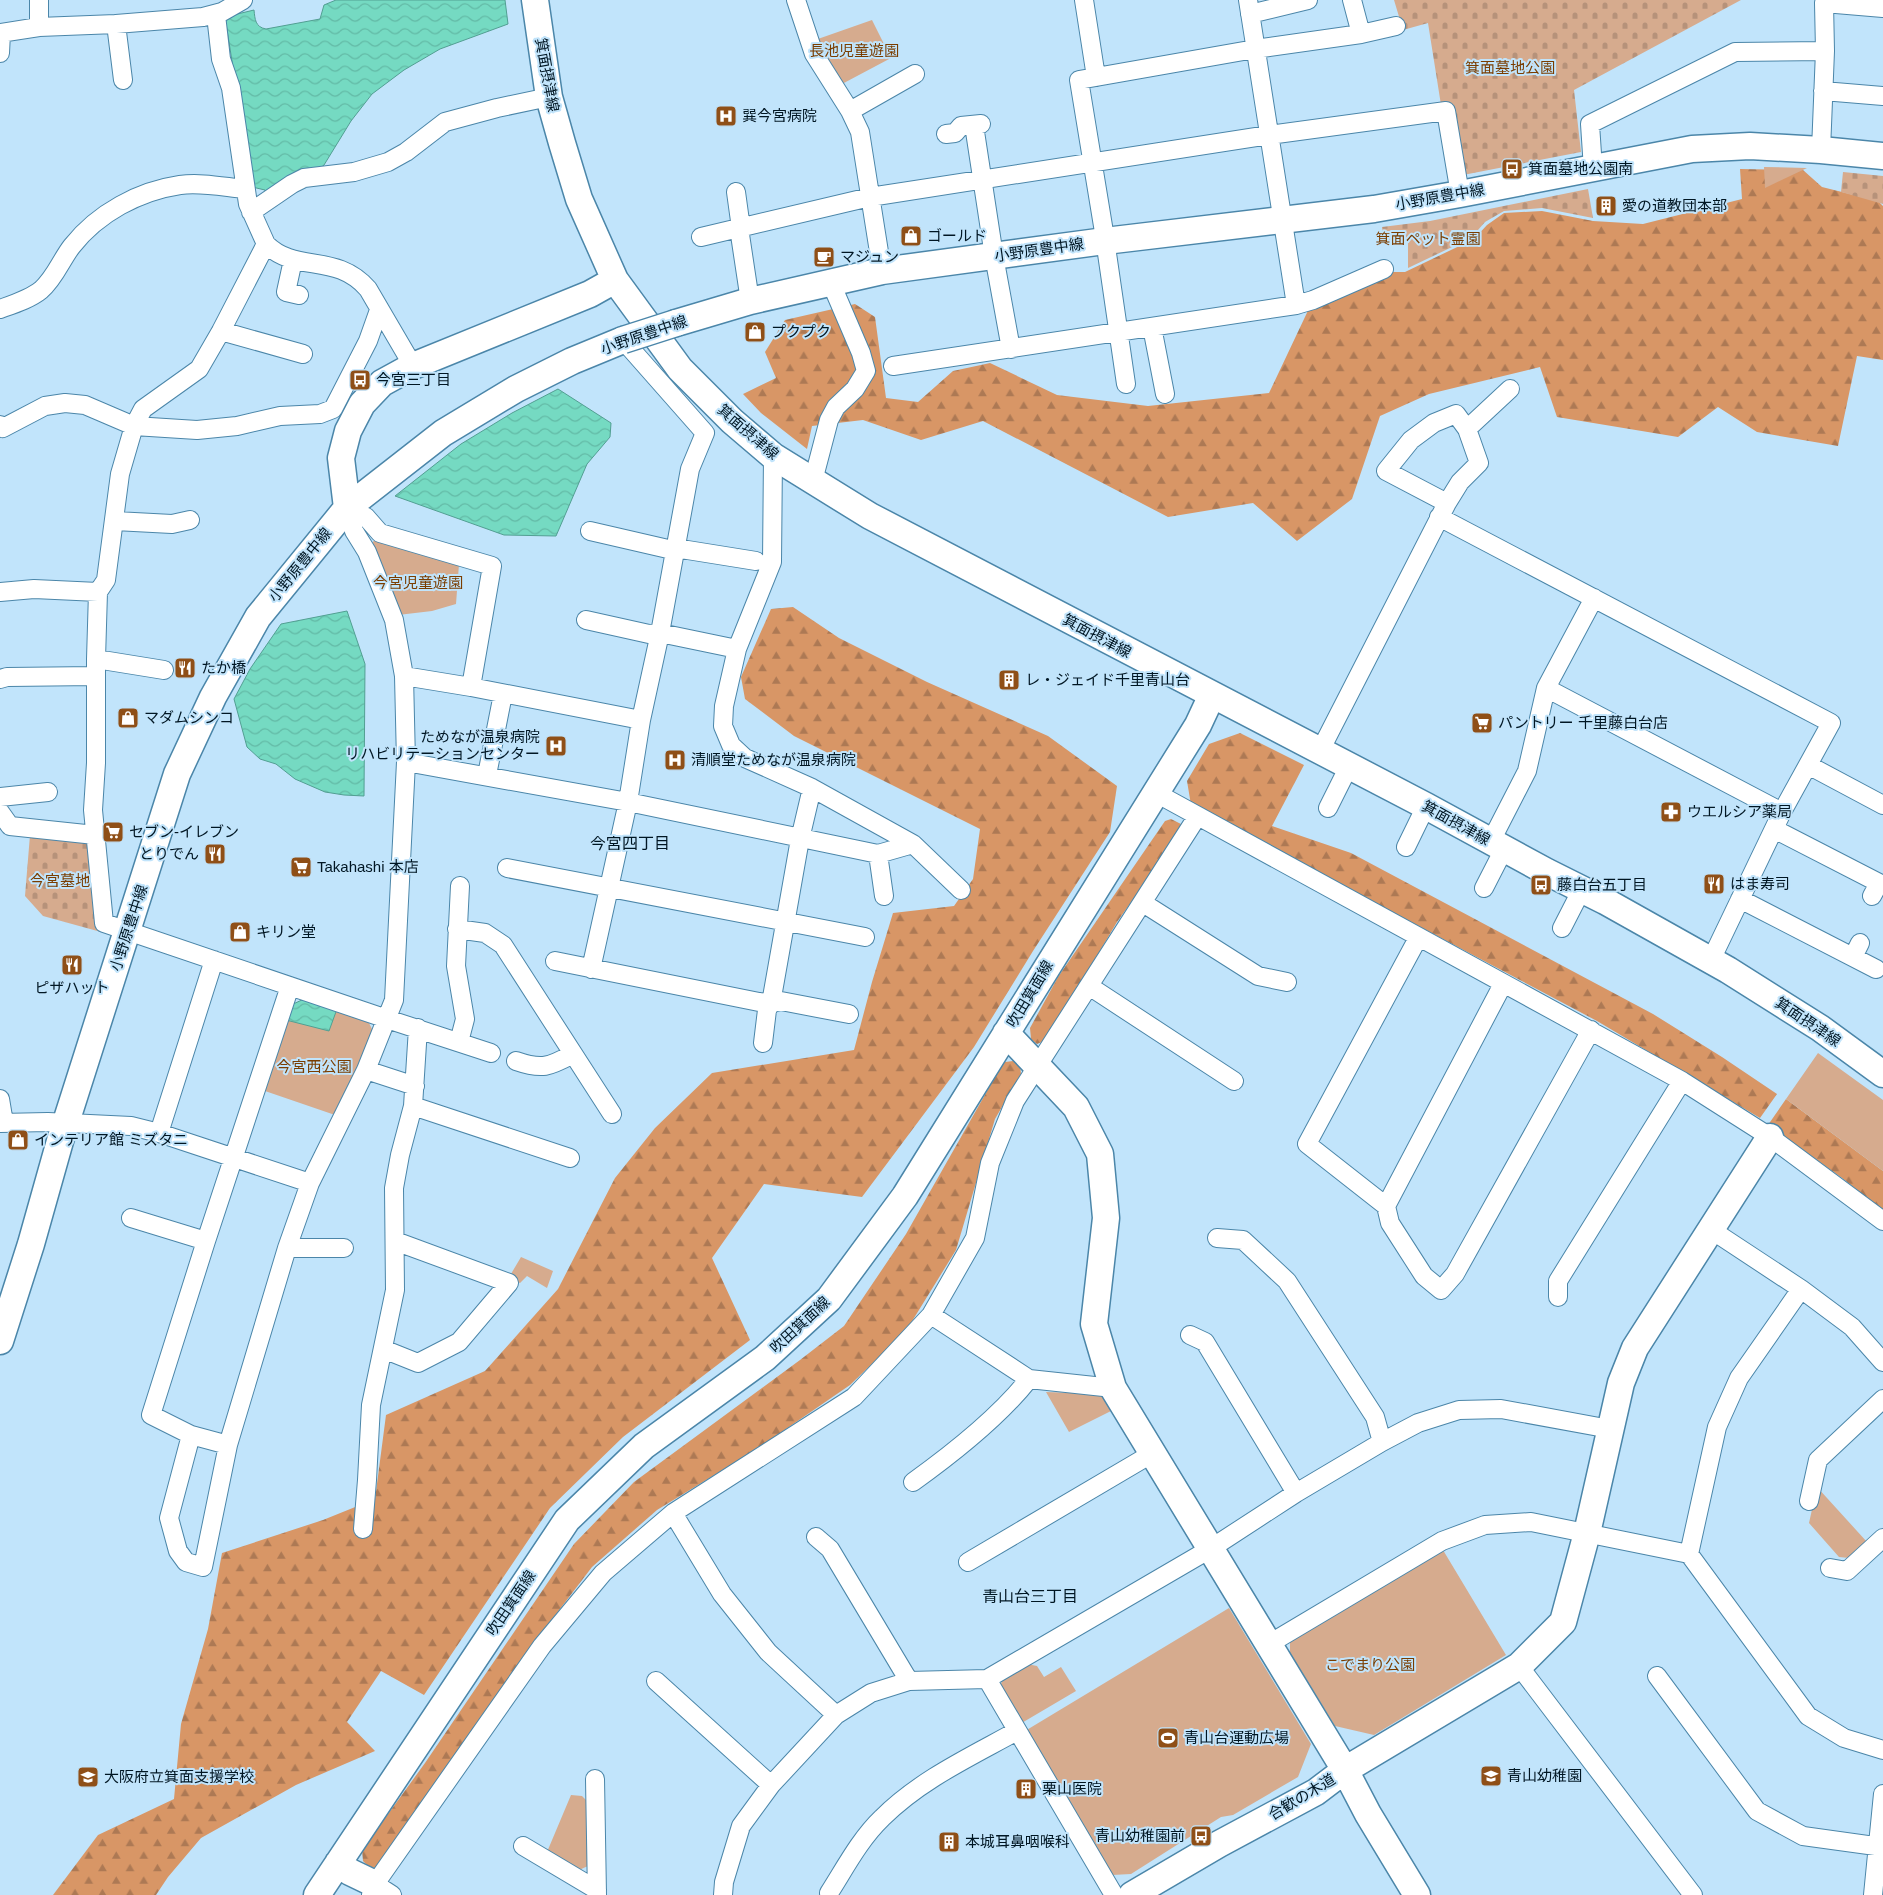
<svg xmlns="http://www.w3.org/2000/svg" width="1883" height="1895" viewBox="0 0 1883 1895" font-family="Helvetica,'Noto Sans JP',sans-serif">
<defs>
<pattern id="forest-firs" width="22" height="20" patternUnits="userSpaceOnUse" patternTransform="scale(1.25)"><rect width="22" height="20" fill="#d89666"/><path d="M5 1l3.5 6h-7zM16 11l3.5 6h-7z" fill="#ad7954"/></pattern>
<pattern id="cemetery-stones" width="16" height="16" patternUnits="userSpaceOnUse" patternTransform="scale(1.25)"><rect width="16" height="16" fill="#d6ab8e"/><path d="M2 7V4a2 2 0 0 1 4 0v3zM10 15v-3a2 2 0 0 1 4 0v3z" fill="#b6927a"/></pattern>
<pattern id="water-waves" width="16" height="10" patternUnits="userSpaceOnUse" patternTransform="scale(1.25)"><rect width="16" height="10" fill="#75dac2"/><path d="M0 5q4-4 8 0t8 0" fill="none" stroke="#63baa6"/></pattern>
</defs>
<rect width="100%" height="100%" fill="#c1e4fb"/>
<path fill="url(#forest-firs)" d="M 1740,169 L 1803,170 L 1822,187 L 1878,201 L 1883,206 L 1883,360 L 1857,356 L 1838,446 L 1757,432 L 1718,407 L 1678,437 L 1557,417 L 1540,367 L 1429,394 L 1380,416 L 1352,499 L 1297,541 L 1253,503 L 1168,517 L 983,421 L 921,440 L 863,420 L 812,426 L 807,449 L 761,413 L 743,394 L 776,378 L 765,352 L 785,320 L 855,304 L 875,317 L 886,398 L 918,402 L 953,371 L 990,363 L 1057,395 L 1148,406 L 1269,393 L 1313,300 L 1384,269 L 1394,272 L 1405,272 L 1474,239 L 1487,225 L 1504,213 L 1542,211 L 1593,221 L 1643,224 L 1742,199 Z
M 793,607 L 839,638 L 927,682 L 1048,736 L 1117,786 L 1110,832 L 1033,951 L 974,1047 L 862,1197 L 764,1184 L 712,1258 L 750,1340 L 623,1437 L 550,1508 L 424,1695 L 381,1671 L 347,1722 L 375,1751 L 296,1785 L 201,1838 L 168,1877 L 156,1895 L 53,1895 L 98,1835 L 174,1799 L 181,1724 L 208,1629 L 222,1553 L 323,1520 L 375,1499 L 386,1415 L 485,1371 L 558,1289 L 615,1178 L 655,1128 L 712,1073 L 854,1050 L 872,982 L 893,913 L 954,906 L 973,879 L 980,829 L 794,736 L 745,699 L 741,677 L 771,609 Z
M 1240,733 L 1304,765 L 1272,826 L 1351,853 L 1653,1014 L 1722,1057 L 1777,1094 L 1760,1118 L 1597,1021 L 1191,805 L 1187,781 L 1209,744 Z
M 1171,819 L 1185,826 L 1117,922 L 1047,1040 L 1037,1044 L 1031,1039 L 1030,1028 L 1058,977 L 1165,821 Z
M 1013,1061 L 1020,1065 L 1021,1074 L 995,1119 L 956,1250 L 906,1331 L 850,1385 L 757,1449 L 657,1510 L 592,1567 L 531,1647 L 376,1868 L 369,1867 L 363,1861 L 362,1850 L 425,1763 L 574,1544 L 634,1482 L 800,1360 L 844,1326 L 906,1234 L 999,1070 L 1005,1062 Z
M 1786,1099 L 1883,1171 L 1883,1210 L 1842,1178 L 1768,1125 Z"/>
<path fill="url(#cemetery-stones)" d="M 1394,0 L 1741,0 L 1574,90 L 1581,152 L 1463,175 L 1451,103 L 1441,105 L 1428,23 L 1403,30 Z
M 1843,172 L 1883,176 L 1883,204 L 1841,192 Z
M 1588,189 L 1593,218 L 1542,208 L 1504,211 L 1485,222 L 1471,238 L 1408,268 L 1408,240 L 1384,242 L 1382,227 L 1430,221 Z
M 30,835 L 91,843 L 96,907 L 101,932 L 43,916 L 25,896 Z"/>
<path fill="#d6ab8e" d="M 872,20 L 891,58 L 842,84 L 815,40 Z
M 1764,167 L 1807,168 L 1765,188 Z
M 376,538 L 459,564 L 456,604 L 432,611 L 398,615 L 370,546 Z
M 337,1009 L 368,1021 L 374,1033 L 335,1115 L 265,1091 L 286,1020 Z
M 1818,1053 L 1883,1100 L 1883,1171 L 1786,1099 Z
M 521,1257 L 553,1271 L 547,1288 L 527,1276 L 520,1283 L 508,1279 Z
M 1046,1392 L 1102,1394 L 1117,1408 L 1069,1432 Z
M 1817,1487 L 1867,1542 L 1849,1558 L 1839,1557 L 1809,1523 Z
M 1443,1550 L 1506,1655 L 1374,1735 L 1335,1726 L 1290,1653 L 1290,1641 Z
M 1229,1608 L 1311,1744 L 1298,1777 L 1233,1815 L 1221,1817 L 1131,1874 L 1112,1875 L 1025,1731 Z
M 1027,1664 L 1037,1666 L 1044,1677 L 1061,1667 L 1076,1691 L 1020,1724 L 1000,1687 L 1003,1678 Z
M 571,1795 L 582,1796 L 589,1803 L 588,1866 L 579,1870 L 547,1852 Z"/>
<path fill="url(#water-waves)" stroke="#529f92" d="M 336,0 L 505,0 L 508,24 L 440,49 L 404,70 L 372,94 L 351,121 L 324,165 L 317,171 L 265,198 L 265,190 L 252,187 L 225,17 L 254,10 C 255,19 255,27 266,29 L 320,19 L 324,5 Z
M 558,389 L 611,423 L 610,437 L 587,464 L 556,536 L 504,535 L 395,496 L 461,444 L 512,413 Z
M 347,611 L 365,664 L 364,796 L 344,795 L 325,792 L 295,779 L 276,764 L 260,759 L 247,747 L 234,699 L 250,669 L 281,624 Z
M 304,999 L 337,1009 L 329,1031 L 286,1020 L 291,1005 Z"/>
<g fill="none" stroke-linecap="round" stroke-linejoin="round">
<g stroke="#4b86a9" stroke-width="20">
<path id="street" d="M 796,0 L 814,54 L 850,111 L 860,132 L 882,271
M 1084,0 L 1096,77
M 1248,0 L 1296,305
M 1250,14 L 1308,0
M 216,15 L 221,59 L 231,88 L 248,204 L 266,244 L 221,331 L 199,369 L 143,409 L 134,426 L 120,474 L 106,580 L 98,592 L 96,659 L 96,763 L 93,810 L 104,923 L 387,1019 L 491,1053
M 116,24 L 123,80
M 39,27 L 39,0
M 0,33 L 39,27 L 116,24 L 203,17 L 222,12 L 243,0
M 1361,34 L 1396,26
M 0,53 L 1,33
M 1823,91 L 1883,96
M 850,111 L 915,74
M 974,125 L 994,256 L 1011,349
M 946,134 L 955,133 L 961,126 L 981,124
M 1821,150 L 1825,51 L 1824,3 L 1883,8
M 1593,169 L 1590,124 L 1735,52 L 1825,51
M 736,192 L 740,221 L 739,228 L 750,301
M 251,212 L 292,184 L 304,178 L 354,172 L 388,162 L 406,152 L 445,122 L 497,108 L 549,97
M 701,237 L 870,197 L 1269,135 L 1446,111 L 1460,194
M 266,244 C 296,274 336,252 368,289 L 413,366
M 293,260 L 286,292 L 299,295
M 0,309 C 14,304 30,299 41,290 C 55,278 61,260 72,246 C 98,213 139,191 180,185 C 201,182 224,187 245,189
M 1152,327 L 1165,394
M 221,331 L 303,354
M 893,366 L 1296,305 L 1313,300 L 1384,269
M 1126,384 L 1103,226 L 1079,80 L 1255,49 L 1361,34 L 1352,0
M 0,425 L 3,428 L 45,406 L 65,403 L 85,405 L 134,426 L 197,430 L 237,426 L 280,416 L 320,414 L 333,409 L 368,341 L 379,310
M 1467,429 L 1510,389
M 773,456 L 772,562 L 737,649 L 724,706 L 723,726 L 731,745 L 745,758 L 812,788 L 913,844 L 961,890
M 813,481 L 829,420 L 836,407 L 855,389 L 866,371 L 861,353 L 831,283
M 347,508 L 366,517 L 380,533 L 492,566 L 471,687
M 1439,517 L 1831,723 L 1782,812 L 1711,960
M 115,521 L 172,524 L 190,520
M 590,531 L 668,549 L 675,548 L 756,561
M 0,592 L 34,589 L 98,592
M 586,620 L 649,634 L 660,633 L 737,649
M 96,659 L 164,670
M 404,676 L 471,687 L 641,720
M 0,679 L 7,677 L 96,676
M 1546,688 L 1782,812
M 1320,751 L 1447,503 L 1460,482 L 1479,463 L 1467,429 L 1456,414 L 1434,423 L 1411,440 L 1386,471 L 1447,503
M 406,762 L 628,802 L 878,854 L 913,844
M 1808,765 L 1883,805
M 487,775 L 503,694
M 1156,793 L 1682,1081 L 1770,1137 L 1883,1221
M 0,797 L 48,792
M 1328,808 L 1349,766
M 0,812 L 10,826 L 95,835
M 1774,829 L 1883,885
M 1491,841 L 1527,771 L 1546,688 L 1594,598
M 1406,847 L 1426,806
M 878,854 L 884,896
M 507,868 L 865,937
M 1484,888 L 1504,849
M 1872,896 L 1879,883
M 1740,899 L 1876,969
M 1143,903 L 1258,976 L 1287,982
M 1562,928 L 1582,889
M 457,929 L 485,933 L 503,945 L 612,1114
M 1418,938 L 1307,1144 L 1386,1206 L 1390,1223 L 1424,1276 L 1441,1290 L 1455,1274 L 1591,1030
M 1853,957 L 1860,943
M 555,961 L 759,1002 L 771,1003 L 781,1001 L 849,1014
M 591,969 L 628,802 L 641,720 L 660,633 L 690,469 L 705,433 L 623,340
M 1089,986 L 1234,1081
M 459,1042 L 465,1019 L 456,966 L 460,886
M 763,1043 L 767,1010 L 771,1003 L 800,839 L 812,788
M 516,1061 C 542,1070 549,1067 573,1054
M 366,1070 L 415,1086
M 0,1099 L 4,1123
M 413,1106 L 570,1158
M 0,1123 L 48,1122 L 131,1126 L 159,1133 L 310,1183
M 159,1133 L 214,960
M 1386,1206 L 1503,984
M 131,1218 L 206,1241
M 1710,1229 L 1801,1289 L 1852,1327 L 1883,1362
M 1217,1238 L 1243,1240 L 1287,1281 L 1375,1417 L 1382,1442
M 287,1248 L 344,1248
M 1558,1297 L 1558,1281 L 1682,1081
M 931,1315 L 1029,1379 L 1113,1388
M 1190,1335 L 1205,1342 L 1296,1493
M 383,1349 L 418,1363 L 459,1342 L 509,1283 L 395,1241
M 191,1435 L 169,1518 L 178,1551 L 186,1562 L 203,1567 L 228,1445 L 287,1248 L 310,1183 L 366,1070 L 394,1000 L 406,762 L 404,676 L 394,620 L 367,552 L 354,531 L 347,508
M 228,1445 L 191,1435 L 151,1415 L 206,1241 L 290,986
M 913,1482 C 952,1454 999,1417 1029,1379
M 1809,1501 L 1818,1460 L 1883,1399
M 673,1513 L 722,1594 L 768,1652 L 836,1715
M 363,1529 L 367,1480 L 371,1405 L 395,1290 L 394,1188 L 400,1155 L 413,1106 L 418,1028
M 816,1537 L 830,1549 L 909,1681
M 1689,1554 L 1717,1427 L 1739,1378 L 1801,1289
M 968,1562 L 1153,1453
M 1830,1568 L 1847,1571 L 1883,1538
M 1269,1644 L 1442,1541 L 1485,1525 L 1531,1522 L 1689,1554 L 1808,1716 L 1844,1738 L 1883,1750
M 1519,1666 L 1693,1895
M 1657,1676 L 1757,1811 L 1803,1836 L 1883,1847
M 987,1679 L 1114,1895
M 656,1681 L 771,1785
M 595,1779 L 597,1895
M 523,1846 L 597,1890
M 375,1884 L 392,1895
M 829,1893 C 845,1868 860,1839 882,1818 C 920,1780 970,1757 1017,1731
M 371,1895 L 375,1884 L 542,1646 L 603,1573 L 673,1513 L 854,1397 L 931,1315 L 975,1238 L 990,1163 L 1015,1101 L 1197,817
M 723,1895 L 724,1882 L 741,1826 L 771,1785 L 836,1715 L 871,1693 L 909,1681 L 987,1679 L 1210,1549 L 1296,1493 L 1382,1442 L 1418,1423 L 1459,1410 L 1501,1409 L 1610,1429
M 1873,1895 L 1883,1794"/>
</g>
<g stroke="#4b86a9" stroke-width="29">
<path id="secondary" d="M 535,0 L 549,97 L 562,143 L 579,199 L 615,280 L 680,369 L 732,421 L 773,456 L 870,516 L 1426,806 L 1547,872 L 1605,901 L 1728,970 L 1820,1028 L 1883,1074
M 676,323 L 750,301 L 882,271 L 1105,241 L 1374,209 L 1460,194 L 1692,149 L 1750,146 L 1821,150 L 1883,156
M 347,508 L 341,458 L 348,431 L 362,404 L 382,383 L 413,366 L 590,294 L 615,280
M 1006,1033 L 1076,1107 L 1100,1154 L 1106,1218 L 1094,1324 L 1113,1388 L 1345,1770 L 1368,1814 L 1417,1895
M 0,1341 L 31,1244 L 60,1141 L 177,774 L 213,697 L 258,617 L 347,508 L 443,433 L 516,389 L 572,361 L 623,340
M 338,1863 L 350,1872 L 375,1884
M 317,1895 L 567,1520 L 644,1446 L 765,1358 L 829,1299 L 905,1196 L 1198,725 L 1212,695
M 1132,1895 L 1219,1844 L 1316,1792 L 1345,1770 L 1519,1666 L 1563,1622 L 1587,1533 L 1621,1383 L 1635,1348 L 1770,1137"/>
</g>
<use href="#street" stroke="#fff" stroke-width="18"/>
<use href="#secondary" stroke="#fff" stroke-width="26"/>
<g stroke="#4b86a9" stroke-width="29" stroke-linecap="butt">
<path id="secondary-bridge" d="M 623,340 L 676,323"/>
</g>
<use href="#secondary-bridge" stroke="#fff" stroke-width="26"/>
</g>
<defs>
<g id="hospital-square" transform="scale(1.125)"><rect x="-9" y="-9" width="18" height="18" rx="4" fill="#8f4f17" stroke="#c1e4fb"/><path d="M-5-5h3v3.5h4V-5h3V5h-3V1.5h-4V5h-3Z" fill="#fff"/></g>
<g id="bus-square" transform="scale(1.125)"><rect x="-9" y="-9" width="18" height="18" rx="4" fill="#8f4f17" stroke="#c1e4fb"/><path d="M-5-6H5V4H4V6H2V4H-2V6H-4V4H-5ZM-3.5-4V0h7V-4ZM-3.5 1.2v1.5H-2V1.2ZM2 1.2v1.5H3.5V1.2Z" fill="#fff"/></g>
<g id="building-square" transform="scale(1.125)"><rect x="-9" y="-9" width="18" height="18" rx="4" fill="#8f4f17" stroke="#c1e4fb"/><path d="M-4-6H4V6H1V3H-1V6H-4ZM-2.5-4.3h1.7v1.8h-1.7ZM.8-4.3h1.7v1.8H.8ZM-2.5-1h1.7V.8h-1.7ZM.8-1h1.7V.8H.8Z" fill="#fff"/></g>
<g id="shop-square" transform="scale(1.125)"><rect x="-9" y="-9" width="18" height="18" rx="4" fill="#8f4f17" stroke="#c1e4fb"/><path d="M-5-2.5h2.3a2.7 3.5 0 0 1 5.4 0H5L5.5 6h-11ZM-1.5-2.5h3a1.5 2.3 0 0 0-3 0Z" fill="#fff"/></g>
<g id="cafe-square" transform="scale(1.125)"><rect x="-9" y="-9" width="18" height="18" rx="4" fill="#8f4f17" stroke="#c1e4fb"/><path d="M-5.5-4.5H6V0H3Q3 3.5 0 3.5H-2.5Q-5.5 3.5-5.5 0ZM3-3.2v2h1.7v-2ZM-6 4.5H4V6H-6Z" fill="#fff"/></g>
<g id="restaurant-square" transform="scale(1.125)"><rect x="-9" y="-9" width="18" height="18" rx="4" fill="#8f4f17" stroke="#c1e4fb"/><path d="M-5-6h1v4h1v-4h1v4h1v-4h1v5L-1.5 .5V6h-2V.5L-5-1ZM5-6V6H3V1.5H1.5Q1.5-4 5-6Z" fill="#fff"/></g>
<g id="supermarket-square" transform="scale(1.125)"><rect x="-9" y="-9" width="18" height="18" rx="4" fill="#8f4f17" stroke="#c1e4fb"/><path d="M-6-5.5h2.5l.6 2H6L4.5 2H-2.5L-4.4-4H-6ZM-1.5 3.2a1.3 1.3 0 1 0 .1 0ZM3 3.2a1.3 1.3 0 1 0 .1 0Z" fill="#fff"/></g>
<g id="pharmacy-square" transform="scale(1.125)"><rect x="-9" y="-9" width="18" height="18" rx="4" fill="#8f4f17" stroke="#c1e4fb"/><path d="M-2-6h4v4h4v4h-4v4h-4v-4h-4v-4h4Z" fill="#fff"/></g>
<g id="stadium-square" transform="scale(1.125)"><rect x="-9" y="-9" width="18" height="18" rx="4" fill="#8f4f17" stroke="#c1e4fb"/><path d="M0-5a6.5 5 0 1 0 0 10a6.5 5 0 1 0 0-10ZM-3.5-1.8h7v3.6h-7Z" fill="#fff"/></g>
<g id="school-square" transform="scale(1.125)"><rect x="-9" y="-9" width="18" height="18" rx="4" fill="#8f4f17" stroke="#c1e4fb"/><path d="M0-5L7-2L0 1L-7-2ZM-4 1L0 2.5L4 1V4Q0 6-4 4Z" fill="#fff"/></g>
</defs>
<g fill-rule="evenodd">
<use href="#hospital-square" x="726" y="116"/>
<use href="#bus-square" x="1512" y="169"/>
<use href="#building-square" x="1606" y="206"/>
<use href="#shop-square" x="911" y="236"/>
<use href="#cafe-square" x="824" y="257"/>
<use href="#shop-square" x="755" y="332"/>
<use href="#bus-square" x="360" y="380"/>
<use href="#restaurant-square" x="185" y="668"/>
<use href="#building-square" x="1009" y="680"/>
<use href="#shop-square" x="128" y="718"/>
<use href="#supermarket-square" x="1482" y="723"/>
<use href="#hospital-square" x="556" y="746"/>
<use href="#hospital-square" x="675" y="760"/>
<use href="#pharmacy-square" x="1671" y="812"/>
<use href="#supermarket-square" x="113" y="832"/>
<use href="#restaurant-square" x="215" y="854"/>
<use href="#supermarket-square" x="301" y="867"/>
<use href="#restaurant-square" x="1714" y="884"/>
<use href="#bus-square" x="1541" y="885"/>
<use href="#shop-square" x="240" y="932"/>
<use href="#restaurant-square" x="72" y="965"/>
<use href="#shop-square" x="18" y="1140"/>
<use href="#stadium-square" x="1168" y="1738"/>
<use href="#school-square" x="1491" y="1776"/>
<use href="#school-square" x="88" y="1777"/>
<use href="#building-square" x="1026" y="1789"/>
<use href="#bus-square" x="1201" y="1836"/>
<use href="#building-square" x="949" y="1842"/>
</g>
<g text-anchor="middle" stroke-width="4" stroke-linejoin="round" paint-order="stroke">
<g font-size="15" fill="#7a3d00" stroke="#c1e4fb">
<text x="854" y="56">長池児童遊園</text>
<text x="1510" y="73">箕面墓地公園</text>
<text x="1428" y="244">箕面ペット霊園</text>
<text x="418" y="588">今宮児童遊園</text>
<text x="60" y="886">今宮墓地</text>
<text x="314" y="1072">今宮西公園</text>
<text x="1370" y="1670">こでまり公園</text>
</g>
<g font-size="15" fill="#001623" stroke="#c1e4fb">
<text transform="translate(547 75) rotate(80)" y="5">箕面摂津線</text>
<text transform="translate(1440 197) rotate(-10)" y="5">小野原豊中線</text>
<text transform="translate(1039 250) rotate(-8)" y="5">小野原豊中線</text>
<text transform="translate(644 335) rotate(-19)" y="5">小野原豊中線</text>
<text transform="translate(748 432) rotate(41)" y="5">箕面摂津線</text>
<text transform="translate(300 565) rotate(-51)" y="5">小野原豊中線</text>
<text transform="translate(1097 636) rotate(28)" y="5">箕面摂津線</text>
<text transform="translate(1456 823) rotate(29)" y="5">箕面摂津線</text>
<text transform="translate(129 928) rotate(-72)" y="5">小野原豊中線</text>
<text transform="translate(1030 994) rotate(-59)" y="5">吹田箕面線</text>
<text transform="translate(1808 1022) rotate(34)" y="5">箕面摂津線</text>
<text transform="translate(800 1325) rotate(-43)" y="5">吹田箕面線</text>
<text transform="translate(511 1603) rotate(-56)" y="5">吹田箕面線</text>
<text transform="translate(1302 1797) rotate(-31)" y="5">合歓の木道</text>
</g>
<g font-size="15" fill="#001623" stroke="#c1e4fb" text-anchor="start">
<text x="742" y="121">巽今宮病院</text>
<text x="1528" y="174">箕面墓地公園南</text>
<text x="1622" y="211">愛の道教団本部</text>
<text x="927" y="241">ゴールド</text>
<text x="840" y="262">マジュン</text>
<text x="771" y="337">プクプク</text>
<text x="376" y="385">今宮三丁目</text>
<text x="201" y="673">たか橋</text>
<text x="1025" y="685">レ・ジェイド千里青山台</text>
<text x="144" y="723">マダムシンコ</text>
<text x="1498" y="728">パントリー 千里藤白台店</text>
<text x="540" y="742" text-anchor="end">ためなが温泉病院<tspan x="540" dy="17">リハビリテーションセンター</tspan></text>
<text x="691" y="765">清順堂ためなが温泉病院</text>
<text x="1687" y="817">ウエルシア薬局</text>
<text x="129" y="837">セブン-イレブン</text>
<text x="199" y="859" text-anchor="end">とりでん</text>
<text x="317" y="872">Takahashi 本店</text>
<text x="1730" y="889">はま寿司</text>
<text x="1557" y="890">藤白台五丁目</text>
<text x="256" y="937">キリン堂</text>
<text x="72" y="993" text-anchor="middle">ピザハット</text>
<text x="34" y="1145">インテリア館 ミズタニ</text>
<text x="1184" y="1743">青山台運動広場</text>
<text x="1507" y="1781">青山幼稚園</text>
<text x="104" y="1782">大阪府立箕面支援学校</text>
<text x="1042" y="1794">栗山医院</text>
<text x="1185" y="1841" text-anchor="end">青山幼稚園前</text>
<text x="965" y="1847">本城耳鼻咽喉科</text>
</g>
<g font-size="16" fill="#001623" stroke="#c1e4fb">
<text x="630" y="849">今宮四丁目</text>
<text x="1030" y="1602">青山台三丁目</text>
</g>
</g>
</svg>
